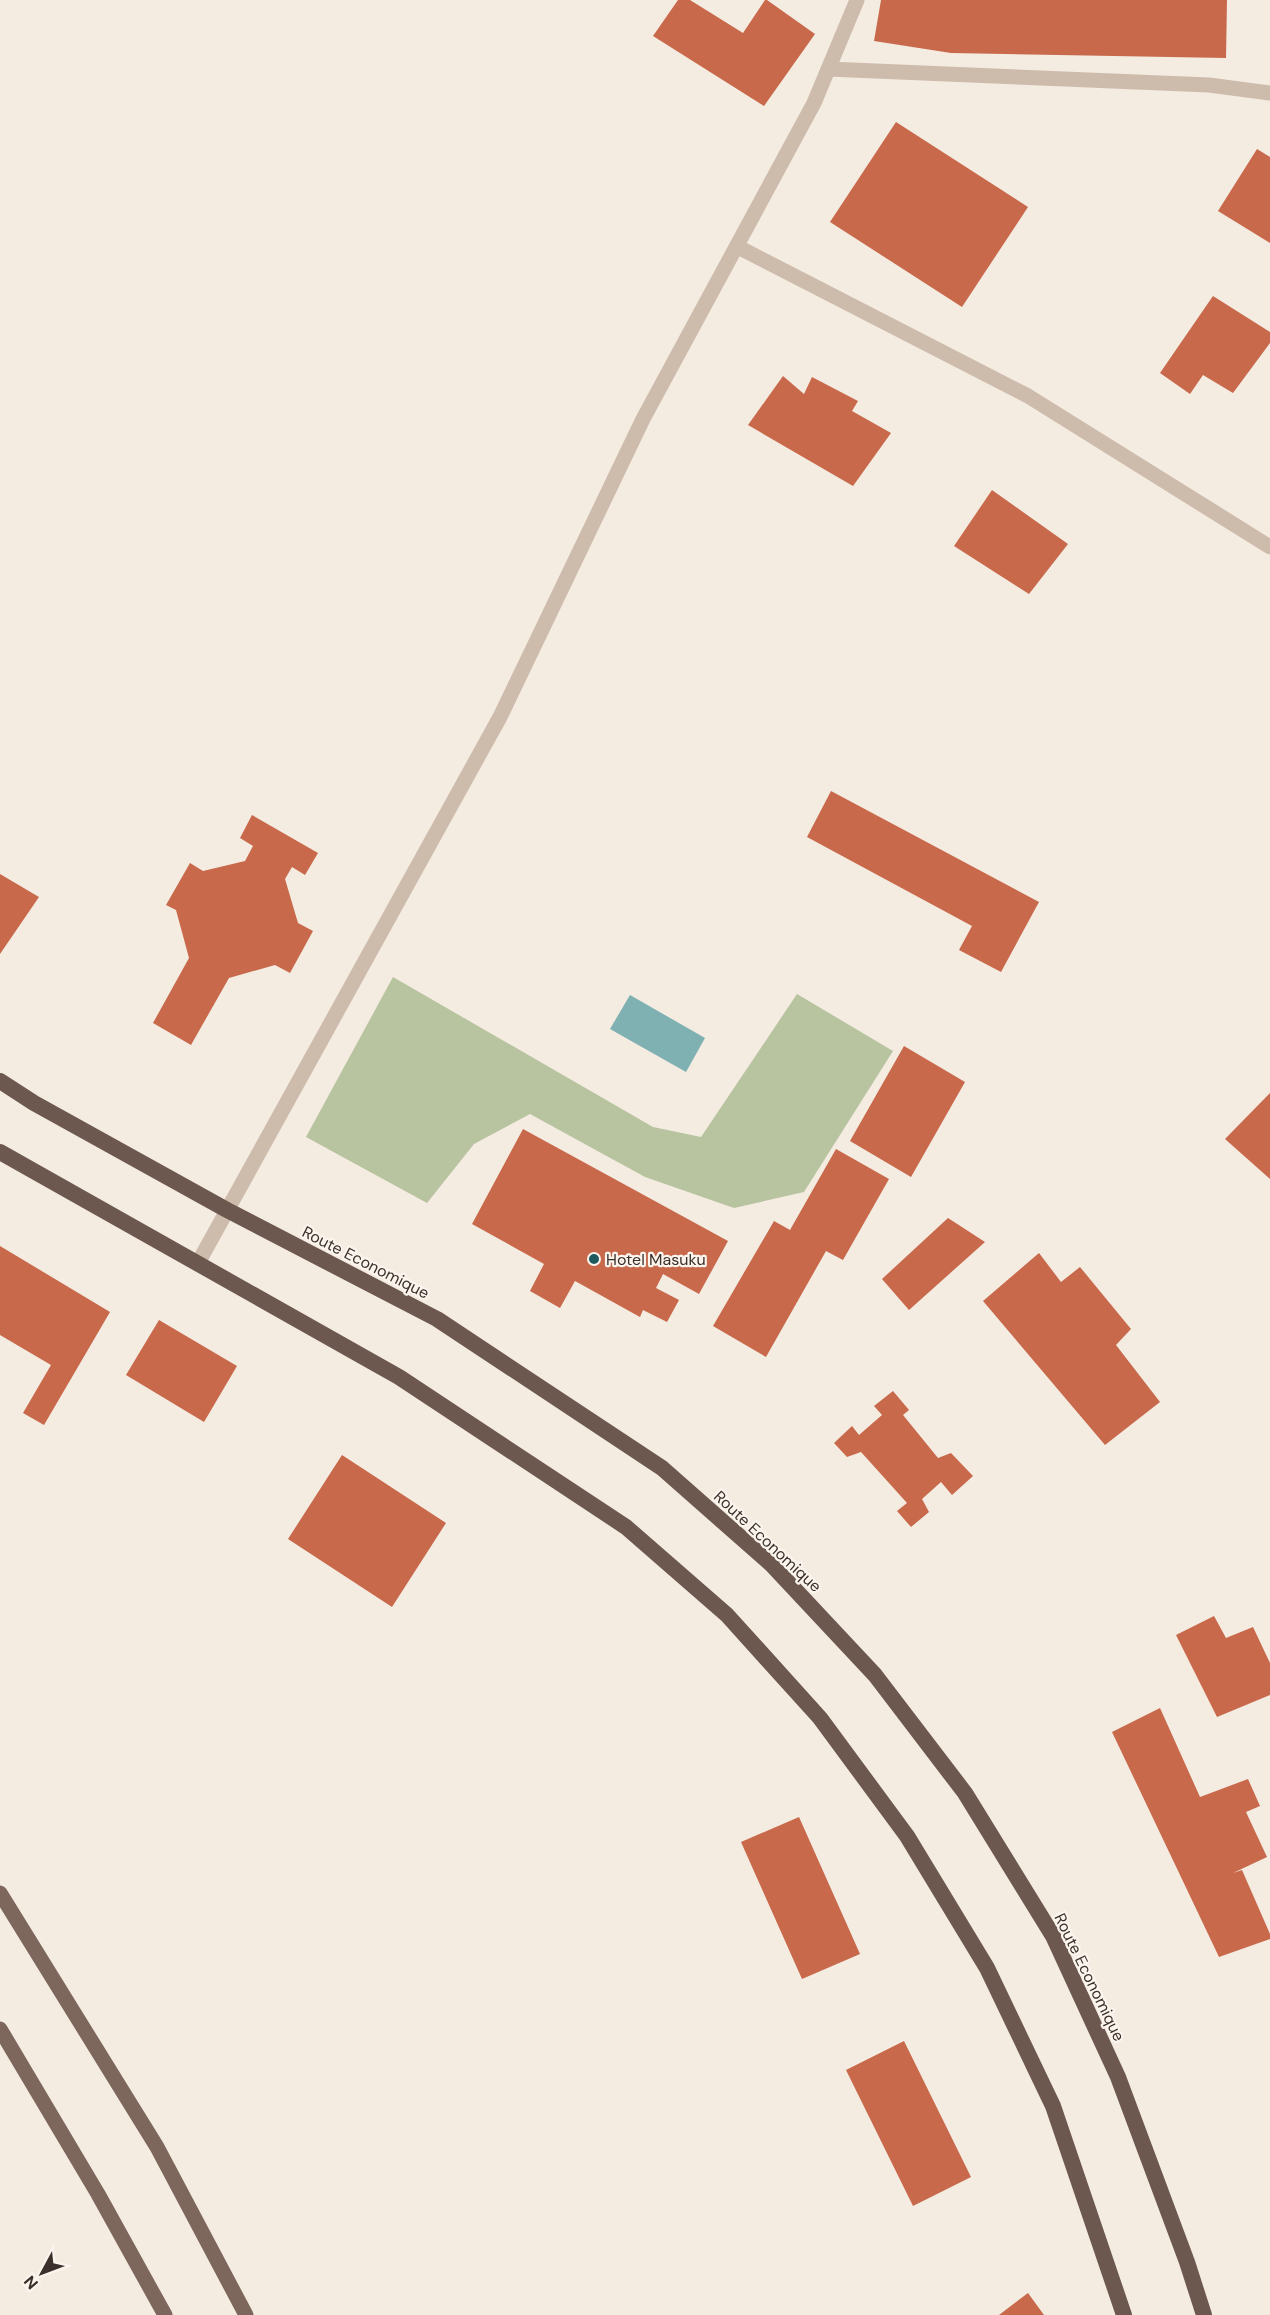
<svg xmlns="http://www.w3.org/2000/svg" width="1270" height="2315" viewBox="0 0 1270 2315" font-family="'DM Sans',sans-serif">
<rect width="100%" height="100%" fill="#f4ebe1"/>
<path fill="#b8c4a0" d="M 393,977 L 653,1127 L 701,1137 L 797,994 L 893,1051 L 804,1192 L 734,1208 L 645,1177 L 530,1114 L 474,1144 L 427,1203 L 306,1137 Z"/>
<path fill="#7fb0b2" d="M 630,995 L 705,1038 L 686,1072 L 610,1029 Z"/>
<path fill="#c8694b" d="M 678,0 L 690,0 L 743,33 L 765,0 L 767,0 L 815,34 L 764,106 L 653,36 Z
M 881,0 L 1227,0 L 1226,58 L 951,53 L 874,41 Z
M 896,122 L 1028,207 L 962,307 L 830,222 Z
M 1257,149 L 1270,157 L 1270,243 L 1218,211 Z
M 1213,296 L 1270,332 L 1270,343 L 1233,393 L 1203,375 L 1190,394 L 1160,373 Z
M 783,376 L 804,394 L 812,377 L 858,401 L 852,411 L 891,433 L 853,486 L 748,425 Z
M 992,490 L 1068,544 L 1029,594 L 954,546 Z
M 831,791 L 1039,902 L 1001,972 L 959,950 L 972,926 L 807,837 Z
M 252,815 L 318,853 L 305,875 L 292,867 L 285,879 L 298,923 L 313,931 L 290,973 L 275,965 L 229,978 L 191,1045 L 153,1023 L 189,958 L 176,910 L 166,905 L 190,863 L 203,871 L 245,861 L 253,846 L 240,838 Z
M 0,874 L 39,897 L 0,954 Z
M 904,1046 L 965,1082 L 911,1177 L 850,1141 Z
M 1270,1093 L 1270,1179 L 1225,1139 Z
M 523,1129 L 728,1241 L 699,1294 L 663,1274 L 656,1288 L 679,1300 L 667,1322 L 643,1310 L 640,1317 L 575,1281 L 560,1308 L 530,1291 L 544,1264 L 472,1224 Z
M 836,1149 L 889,1179 L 843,1260 L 826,1251 L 766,1357 L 713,1326 L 774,1221 L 790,1230 Z
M 948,1218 L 985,1242 L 909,1310 L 882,1279 Z
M 0,1246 L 110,1312 L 44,1425 L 23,1413 L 51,1365 L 0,1335 Z
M 1039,1253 L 1061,1282 L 1080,1267 L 1131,1329 L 1116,1345 L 1160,1402 L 1105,1445 L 983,1301 Z
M 159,1320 L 237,1366 L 204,1422 L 126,1375 Z
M 893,1391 L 909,1410 L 903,1415 L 938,1458 L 951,1453 L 973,1476 L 952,1495 L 941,1482 L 922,1499 L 929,1512 L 911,1527 L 897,1511 L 907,1503 L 861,1452 L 847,1457 L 834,1443 L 852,1426 L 859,1435 L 882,1415 L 874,1406 Z
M 342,1455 L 446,1523 L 392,1607 L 288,1539 Z
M 1214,1616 L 1226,1638 L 1253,1627 L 1270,1663 L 1270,1695 L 1217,1717 L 1176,1635 Z
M 1160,1708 L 1200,1797 L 1248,1779 L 1260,1806 L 1246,1812 L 1267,1857 L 1233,1873 L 1242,1870 L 1270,1934 L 1270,1939 L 1219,1957 L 1112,1732 Z
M 799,1817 L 860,1954 L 802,1979 L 741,1842 Z
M 904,2041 L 971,2177 L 913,2206 L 846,2070 Z
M 1028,2293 L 1044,2315 L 999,2315 Z"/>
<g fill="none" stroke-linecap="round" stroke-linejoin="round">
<path stroke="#cdbbac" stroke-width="15" d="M 828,69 L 1209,85 L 1270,93
M 738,247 L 1028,396 L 1270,547
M 198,1263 L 500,717 L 643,419 L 814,103 L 857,0"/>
<path stroke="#7d675c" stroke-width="15" d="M 0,1893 L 157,2147 L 246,2315
M 0,2029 L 98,2194 L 165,2315"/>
<path stroke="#6c584f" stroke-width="16" d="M 0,1081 L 34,1103 L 227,1210 L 437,1319 L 662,1468 L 772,1565 L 875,1675 L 965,1793 L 1053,1936 L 1118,2077 L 1187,2262 L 1204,2315
M 0,1152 L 399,1377 L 626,1527 L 727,1615 L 820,1718 L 907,1836 L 987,1968 L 1053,2106 L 1124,2315"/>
</g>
<circle fill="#1f5a5e" stroke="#fbf5ee" stroke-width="2" cx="594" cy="1259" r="6"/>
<g text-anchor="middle" stroke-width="4.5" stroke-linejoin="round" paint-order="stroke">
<g font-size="16" fill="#3b302b" stroke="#fbf5ee" text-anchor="start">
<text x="606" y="1265">Hotel Masuku</text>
</g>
<g font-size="16" fill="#3b302b" stroke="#fbf5ee">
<text transform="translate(366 1262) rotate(27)" y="6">Route Economique</text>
<text transform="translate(768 1541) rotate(43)" y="6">Route Economique</text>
<text transform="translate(1090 1977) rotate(64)" y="6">Route Economique</text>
</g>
</g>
<g transform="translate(42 2273) rotate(229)" stroke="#fbf5ee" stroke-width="4.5" paint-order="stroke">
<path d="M0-4.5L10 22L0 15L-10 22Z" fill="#3b302b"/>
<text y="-9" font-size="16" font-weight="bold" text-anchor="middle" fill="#3b302b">N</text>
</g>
</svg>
